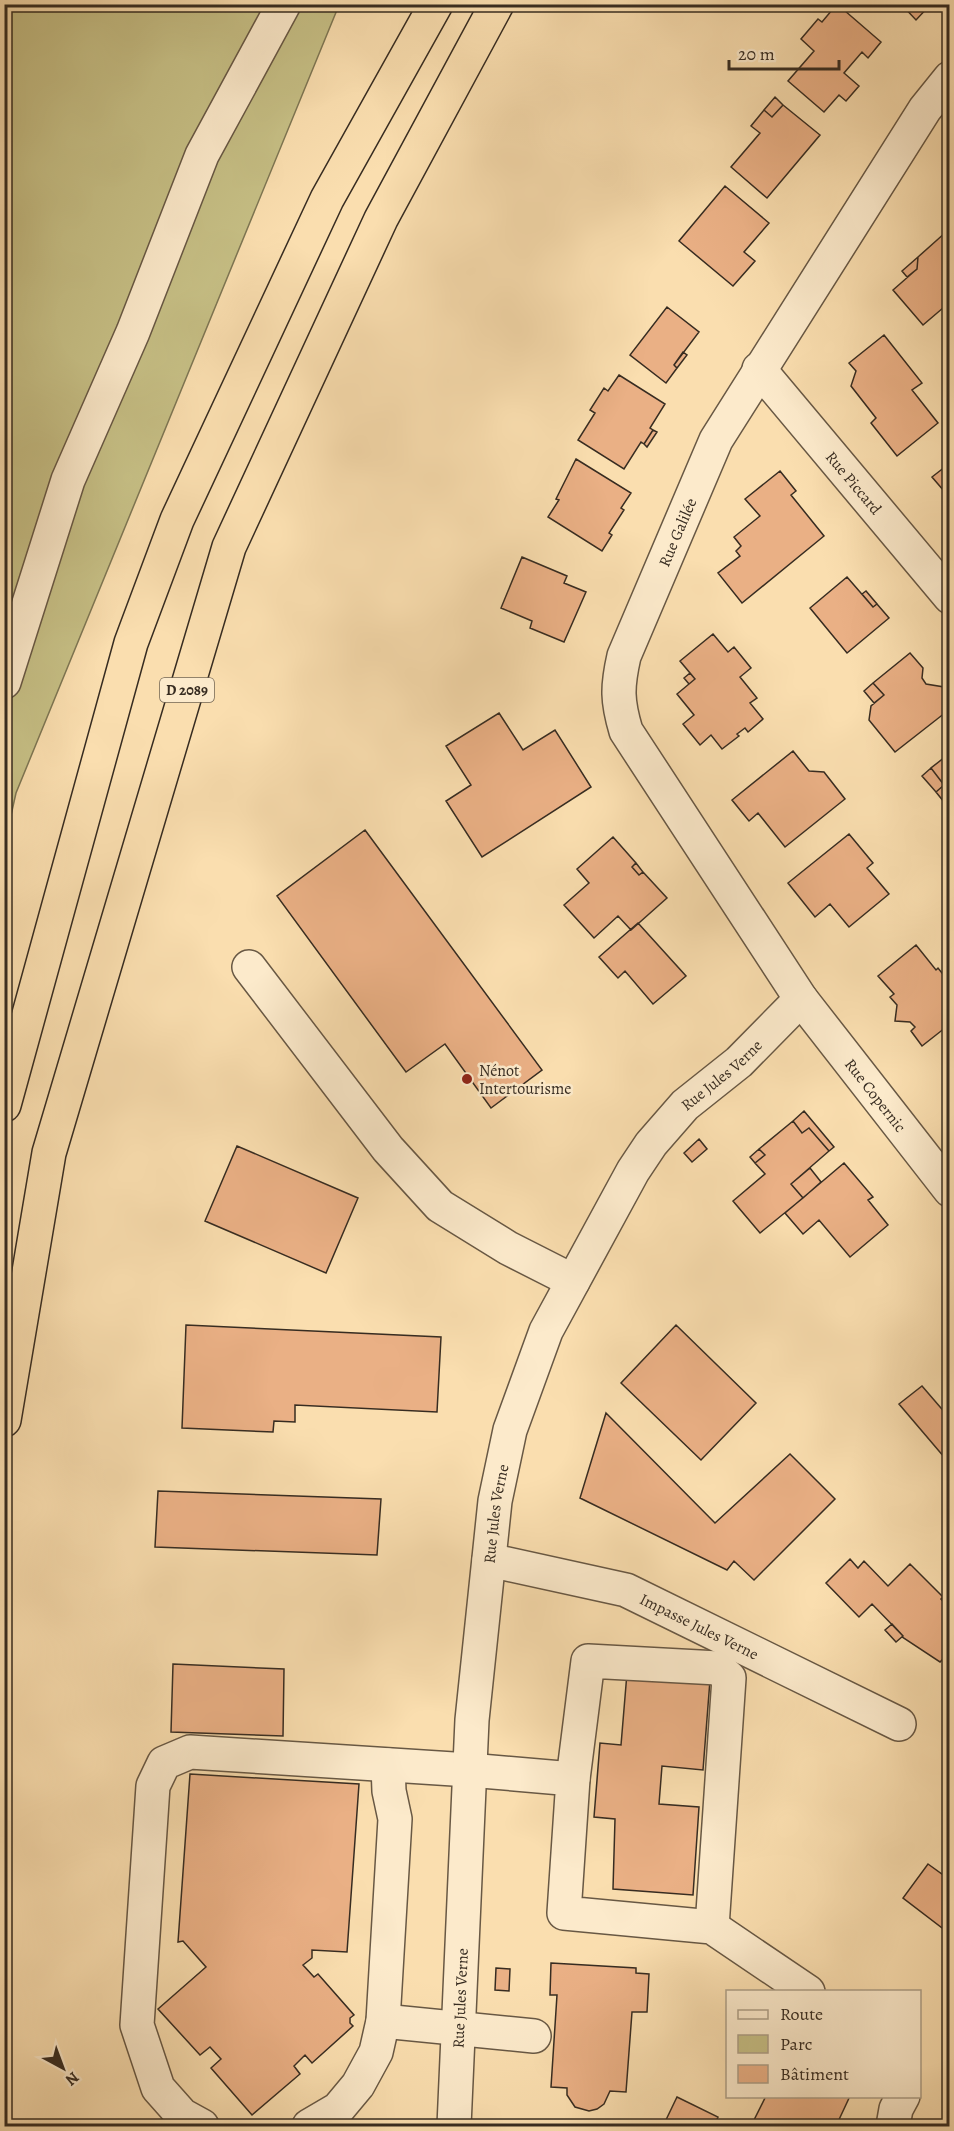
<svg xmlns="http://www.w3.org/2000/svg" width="954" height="2131" viewBox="0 0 954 2131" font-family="Alegreya,serif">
<rect width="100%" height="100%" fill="#fadeaf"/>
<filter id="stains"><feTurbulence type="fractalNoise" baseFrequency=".00333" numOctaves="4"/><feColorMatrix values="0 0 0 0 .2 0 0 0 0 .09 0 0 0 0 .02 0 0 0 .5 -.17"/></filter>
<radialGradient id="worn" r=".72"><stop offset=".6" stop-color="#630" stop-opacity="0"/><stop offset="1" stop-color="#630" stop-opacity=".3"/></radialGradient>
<path fill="#c6bf85" stroke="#7e7653" stroke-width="1.5" d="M 5,5 L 339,5 L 16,793 L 5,842 Z"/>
<path fill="#eab085" stroke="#372c21" stroke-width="1.5" d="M 837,4 L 881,42 L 868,58 L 862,52 L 844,73 L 859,86 L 846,101 L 839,95 L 824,112 L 788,81 L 814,51 L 801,39 L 818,19 L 822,22 Z
M 901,4 L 931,4 L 916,20 Z
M 775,97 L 783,105 L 772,117 L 764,110 Z
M 783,105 L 820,135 L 767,198 L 731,167 L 760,133 L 751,126 L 764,110 L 772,117 Z
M 725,186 L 769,223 L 744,252 L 755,261 L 733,286 L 679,241 Z
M 946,232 L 950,237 L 950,302 L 923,325 L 893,290 L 917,269 L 918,257 Z
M 918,257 L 917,269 L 907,277 L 902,271 Z
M 667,307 L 699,332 L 674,365 L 677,368 L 666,383 L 630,355 Z
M 884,335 L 922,383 L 912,390 L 938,423 L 897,456 L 871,423 L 876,418 L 851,386 L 856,371 L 849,363 Z
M 683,352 L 687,355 L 677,368 L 674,365 Z
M 619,375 L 665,404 L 650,428 L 653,430 L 644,444 L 641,442 L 624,469 L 578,440 L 595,413 L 590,410 L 604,388 L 608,391 Z
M 653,430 L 657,432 L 647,447 L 644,444 Z
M 576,459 L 631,493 L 621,508 L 624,510 L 609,533 L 612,535 L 602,551 L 548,517 L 559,500 L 556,499 Z
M 950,463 L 950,498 L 932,477 Z
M 780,471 L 796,491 L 791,495 L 824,536 L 742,603 L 718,573 L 740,556 L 736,551 L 741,546 L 734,537 L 760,516 L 745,499 Z
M 522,557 L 567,576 L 564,583 L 586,592 L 564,642 L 530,628 L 532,621 L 501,608 Z
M 847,577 L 873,607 L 877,604 L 889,618 L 847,653 L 810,608 Z
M 866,591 L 877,604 L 873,607 L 862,594 Z
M 713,634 L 728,652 L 734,647 L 751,668 L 740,677 L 757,698 L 750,703 L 763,719 L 748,732 L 745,728 L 737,734 L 739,736 L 722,749 L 711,735 L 700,745 L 683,724 L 694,715 L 677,694 L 695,679 L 680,661 Z
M 910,653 L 923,668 L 922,678 L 926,684 L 950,688 L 950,709 L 895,752 L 869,720 L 871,706 L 884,695 L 873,683 Z
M 690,673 L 695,679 L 689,684 L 684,678 Z
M 873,683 L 884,695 L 874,703 L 864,691 Z
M 499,713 L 523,750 L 555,730 L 591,787 L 482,857 L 446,801 L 471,785 L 446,746 Z
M 793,751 L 809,771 L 824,772 L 845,799 L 785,847 L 758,813 L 749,821 L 732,800 Z
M 950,753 L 950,806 L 948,807 L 936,792 L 944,785 L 931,768 Z
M 931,768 L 944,785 L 936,792 L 922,776 Z
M 365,830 L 542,1070 L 491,1108 L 445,1044 L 406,1072 L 277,896 Z
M 849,834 L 873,863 L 867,868 L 889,894 L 849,927 L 830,904 L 815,917 L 788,883 Z
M 613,837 L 636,863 L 632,867 L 639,875 L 643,872 L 667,898 L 631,930 L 618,916 L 594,938 L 564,905 L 589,883 L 577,869 Z
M 636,863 L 643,872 L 639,875 L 632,867 Z
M 638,923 L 686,976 L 653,1004 L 625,971 L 618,978 L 599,957 Z
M 916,945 L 936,970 L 938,968 L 950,983 L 950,1024 L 922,1046 L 911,1031 L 915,1027 L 910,1022 L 895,1021 L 897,1005 L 890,997 L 894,994 L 878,976 Z
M 804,1111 L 834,1147 L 829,1151 L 809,1128 L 802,1133 L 793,1121 Z
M 793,1121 L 802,1133 L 809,1128 L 829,1151 L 791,1184 L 803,1198 L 760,1233 L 733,1201 L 765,1174 L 755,1163 L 765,1155 L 759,1149 Z
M 699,1139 L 707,1149 L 692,1162 L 684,1153 Z
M 237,1146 L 358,1198 L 326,1273 L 205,1221 Z
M 759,1149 L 765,1155 L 755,1163 L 750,1157 Z
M 844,1163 L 873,1197 L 868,1200 L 888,1225 L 850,1257 L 819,1220 L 803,1234 L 785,1213 Z
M 810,1168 L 821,1182 L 803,1198 L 791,1184 Z
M 186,1325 L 441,1337 L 437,1412 L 295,1405 L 295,1422 L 274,1421 L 273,1432 L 182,1428 Z
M 676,1325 L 756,1403 L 701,1460 L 621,1383 Z
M 922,1386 L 947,1415 L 950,1413 L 950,1464 L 899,1404 Z
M 606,1413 L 715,1523 L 790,1454 L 835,1499 L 754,1580 L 734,1561 L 727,1570 L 580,1498 Z
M 158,1491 L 381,1499 L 377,1555 L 155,1547 Z
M 850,1559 L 858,1568 L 864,1561 L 888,1586 L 910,1564 L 943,1597 L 941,1599 L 950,1609 L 950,1652 L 940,1662 L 902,1637 L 903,1636 L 872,1604 L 859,1617 L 826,1583 Z
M 892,1624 L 903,1636 L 896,1642 L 885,1630 Z
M 173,1664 L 284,1669 L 283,1736 L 171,1732 Z
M 627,1673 L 710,1680 L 703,1770 L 662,1766 L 659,1804 L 699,1807 L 693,1895 L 613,1889 L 615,1819 L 594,1817 L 600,1743 L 621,1745 Z
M 190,1774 L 359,1784 L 347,1952 L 312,1950 L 312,1958 L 303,1965 L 314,1977 L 318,1974 L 354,2015 L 350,2018 L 350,2023 L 353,2026 L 312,2063 L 305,2055 L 294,2066 L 300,2074 L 252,2115 L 211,2068 L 221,2059 L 210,2047 L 200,2055 L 158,2009 L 206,1967 L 183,1941 L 178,1942 Z
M 928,1864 L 950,1880 L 950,1934 L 903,1898 Z
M 551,1963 L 636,1968 L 636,1973 L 649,1974 L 647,2012 L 632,2012 L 626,2092 L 610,2091 L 604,2104 L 597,2109 L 589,2111 L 575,2107 L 567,2095 L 567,2088 L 551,2087 L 557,1995 L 550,1995 Z
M 496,1968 L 510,1969 L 509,1991 L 495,1990 Z
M 766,2096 L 850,2096 L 836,2126 L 751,2126 Z
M 677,2097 L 718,2117 L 714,2126 L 670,2126 L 664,2124 Z"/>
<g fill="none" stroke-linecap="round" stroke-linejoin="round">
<g stroke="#685844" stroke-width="36">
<g id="minor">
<path id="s1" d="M 950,78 L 925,109 L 716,440 L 624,656 C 617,687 617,701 626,731 L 801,999 L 950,1190"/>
<path id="s2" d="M 759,369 L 950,597"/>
<path d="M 4,682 L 68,480 L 133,332 L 202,155 L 284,4"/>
<path d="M 249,967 L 388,1149 L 440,1206 L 508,1248 L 573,1281"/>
<path id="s3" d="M 489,1560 L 626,1590 L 899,1724"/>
<path d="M 573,1779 L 588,1661 L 718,1668 L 729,1678 L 712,1927"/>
<path d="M 383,2021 L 534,2036"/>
<path d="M 202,2126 L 182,2115 L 158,2088 L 137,2025 L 153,1786 L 164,1763 L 190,1752 L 469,1770 L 573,1779 L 564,1913 L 712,1927 L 808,1992"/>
<path d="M 309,2126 L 338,2109 L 358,2085 L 376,2052 L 383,2021 L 395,1819 L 389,1791 L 388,1765"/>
<path id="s4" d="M 454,2126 L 472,1720 L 495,1501 L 510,1430 L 546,1331 L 633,1171 L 651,1144 L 685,1105 L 739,1062 L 801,999"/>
<path d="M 893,2126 L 896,2109 L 903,2096"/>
</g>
</g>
<g stroke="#372c21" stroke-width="36">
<path id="highway" d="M 4,1105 L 131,643 L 177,520 L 327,199 L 436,4
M 4,1420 L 49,1153 L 229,547 L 381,219 L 497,4"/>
</g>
<use href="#minor" stroke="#fceacb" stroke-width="33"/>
<use href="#highway" stroke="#fadeaf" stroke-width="33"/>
</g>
<circle fill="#8f2418" stroke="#fceacb" stroke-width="2" cx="467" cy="1079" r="6"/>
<g text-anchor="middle" stroke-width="5" stroke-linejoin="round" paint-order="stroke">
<rect fill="#fceacb" stroke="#726554" stroke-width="1.5" x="160" y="678" width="54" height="24" rx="4.5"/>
<g font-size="15" font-weight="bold" fill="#372c21">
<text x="187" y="695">D 2089</text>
</g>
<g font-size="16" fill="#372c21" stroke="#fceacb">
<text dy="6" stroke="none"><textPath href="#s2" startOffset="148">Rue Piccard</textPath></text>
<text transform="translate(677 532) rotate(-67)" y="6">Rue Galilée</text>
<text dy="6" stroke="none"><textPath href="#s4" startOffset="1118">Rue Jules Verne</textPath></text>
<text dy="6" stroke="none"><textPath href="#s1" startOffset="1184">Rue Copernic</textPath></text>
<text dy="6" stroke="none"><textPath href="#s4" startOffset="614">Rue Jules Verne</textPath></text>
<text dy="6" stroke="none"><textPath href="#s3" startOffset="222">Impasse Jules Verne</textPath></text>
<text dy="6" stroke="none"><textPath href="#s4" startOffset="128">Rue Jules Verne</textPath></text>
</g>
<g font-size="16" fill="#372c21" stroke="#fceacb" text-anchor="start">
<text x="479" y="1076">Nénot<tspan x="479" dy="18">Intertourisme</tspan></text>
</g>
</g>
<rect width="954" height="2131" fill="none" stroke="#fadeaf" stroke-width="24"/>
<rect x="6" y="6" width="942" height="2119" fill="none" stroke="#372c21" stroke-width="3"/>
<rect x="12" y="12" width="930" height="2107" fill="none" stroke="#372c21" stroke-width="1.5"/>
<rect x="726" y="1990" width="195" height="108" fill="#fceacb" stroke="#ad9e87" stroke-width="1.5"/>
<rect x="738" y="2010" width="30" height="9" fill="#fceacb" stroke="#ad9e87" stroke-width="1.5"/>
<text x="780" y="2020" font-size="18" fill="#372c21">Route</text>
<rect x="738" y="2035" width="30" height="18" fill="#c6bf85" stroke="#ad9e87" stroke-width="1.5"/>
<text x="780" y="2050" font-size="18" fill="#372c21">Parc</text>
<rect x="738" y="2065" width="30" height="18" fill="#eab085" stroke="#ad9e87" stroke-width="1.5"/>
<text x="780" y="2080" font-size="18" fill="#372c21">Bâtiment</text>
<g transform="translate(63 2068) rotate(139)" stroke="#fceacb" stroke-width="4.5" paint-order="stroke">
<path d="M0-4.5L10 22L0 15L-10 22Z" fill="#372c21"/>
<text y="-9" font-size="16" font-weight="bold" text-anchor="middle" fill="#372c21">N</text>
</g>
<path d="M729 60v9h110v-9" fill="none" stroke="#372c21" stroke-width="3"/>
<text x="738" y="60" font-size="18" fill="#372c21" stroke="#fceacb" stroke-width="4.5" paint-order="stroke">20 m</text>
<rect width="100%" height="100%" filter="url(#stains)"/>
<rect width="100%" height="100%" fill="url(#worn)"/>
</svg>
